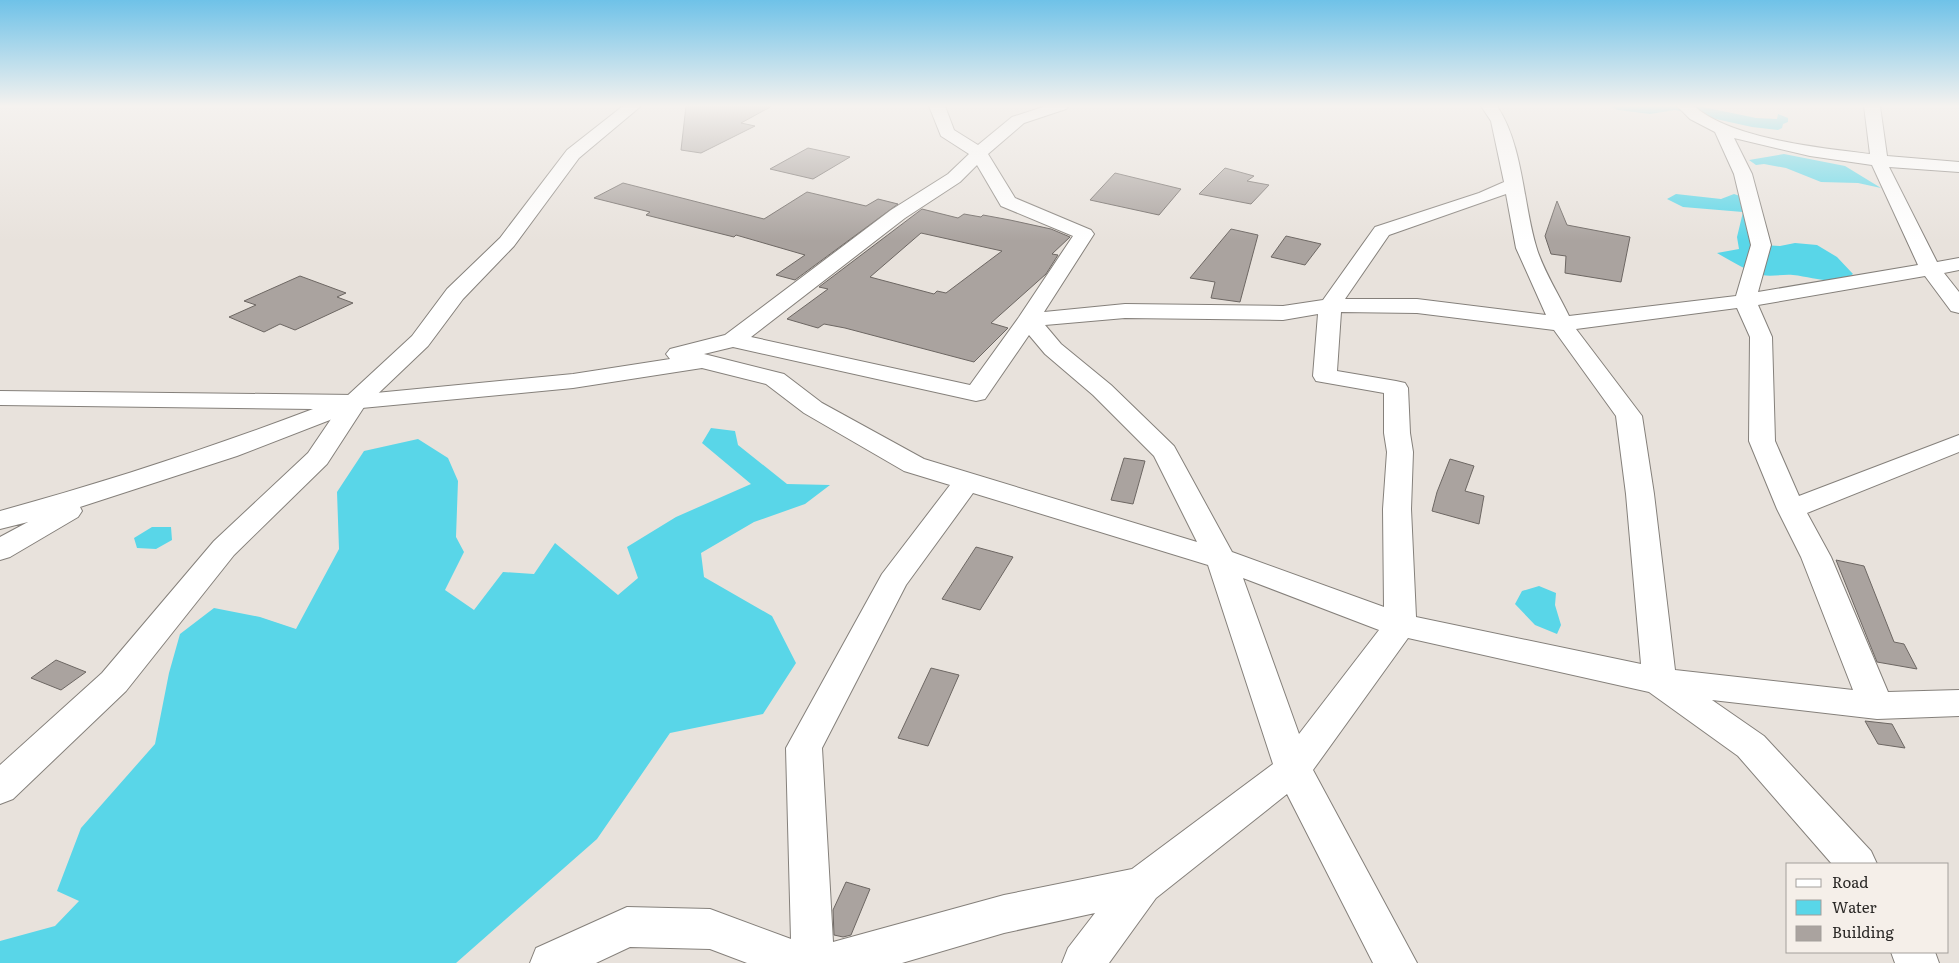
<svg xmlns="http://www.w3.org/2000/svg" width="1959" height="963" viewBox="0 0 1959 963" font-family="Literata,serif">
<rect width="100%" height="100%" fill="#e8e2dc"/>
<path fill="#59d6e8" d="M 1608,106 L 1698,106 L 1756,118 L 1777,119 L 1778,114 L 1788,118 L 1788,122 L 1783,124 L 1782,128 L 1778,130 L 1752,127 L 1675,110 L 1650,114 L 1618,110 Z
M 1784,154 L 1845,166 L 1881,188 L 1858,183 L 1821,182 L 1786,168 L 1764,164 L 1756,165 L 1749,160 Z
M 1676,194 L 1721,199 L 1734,194 L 1749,199 L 1762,245 L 1780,246 L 1795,243 L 1817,245 L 1837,257 L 1853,274 C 1835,287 1814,277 1793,275 C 1783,274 1772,277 1762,275 C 1747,271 1731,261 1717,253 L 1739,249 L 1737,237 L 1743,212 L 1683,207 L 1667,199 Z
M 711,428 L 735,431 L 738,445 L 787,484 L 830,485 L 805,504 L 754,522 L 701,553 L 704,577 L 772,616 L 796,663 L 763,714 L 670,733 L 597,839 L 456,963 L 0,963 L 0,941 L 55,926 L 79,901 L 57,891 L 81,828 L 155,744 L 169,673 L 180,634 L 214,608 L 260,617 L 296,629 L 339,549 L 337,492 L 364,451 L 418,439 L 448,458 L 458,481 L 456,537 L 464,552 L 445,590 L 474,610 L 503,572 L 534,574 L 555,543 L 618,595 L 638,578 L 627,547 L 676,517 L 751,484 L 702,443 Z
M 152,527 L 171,527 L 172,540 L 156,549 L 137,548 L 134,538 Z
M 1539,586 L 1556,593 L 1555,605 L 1561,625 L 1557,634 L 1535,625 L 1515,604 L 1522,591 Z"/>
<path fill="#aaa39f" stroke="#6d6763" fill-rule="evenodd" d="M 686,106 L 772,106 L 741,123 L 755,126 L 701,153 L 681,150 Z
M 808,148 L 850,157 L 813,179 L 770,169 Z
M 1225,168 L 1254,176 L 1247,181 L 1269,185 L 1251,204 L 1199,194 Z
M 1115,173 L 1181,189 L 1159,215 L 1090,200 Z
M 623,183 L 764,219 L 807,192 L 866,206 L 878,199 L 898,204 L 795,280 L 776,275 L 805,255 L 736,235 L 734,237 L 646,215 L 650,212 L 594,198 Z
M 1557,201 L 1567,225 L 1630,237 L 1621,282 L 1565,273 L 1566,256 L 1551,254 L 1545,236 Z
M 922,209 L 958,218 L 964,214 L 981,217 L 983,215 L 1010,220 L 1051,229 L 1070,237 L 1052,254 L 1058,255 L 1046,274 L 991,323 L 1008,328 L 974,362 L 845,328 L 824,324 L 818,328 L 787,319 L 828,289 L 819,287 ZM 921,233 L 1002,251 L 946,293 L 937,291 L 934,294 L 870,277 Z
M 1231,229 L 1258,235 L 1240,302 L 1211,298 L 1215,282 L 1190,278 Z
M 1286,236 L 1321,244 L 1305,265 L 1271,257 Z
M 300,276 L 346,293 L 337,297 L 353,303 L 295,330 L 280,324 L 264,332 L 229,317 L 256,305 L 244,301 Z
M 1124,458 L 1145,461 L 1133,504 L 1111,500 Z
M 1450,459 L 1474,466 L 1465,491 L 1484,496 L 1479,524 L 1432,511 L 1437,492 Z
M 976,547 L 1013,557 L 980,610 L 942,599 Z
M 1836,560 L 1864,566 L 1894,642 L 1904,644 L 1917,669 L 1877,662 Z
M 56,660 L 86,672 L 61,690 L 31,678 Z
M 931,668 L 959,675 L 928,746 L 898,738 Z
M 1865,721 L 1892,724 L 1905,748 L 1878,744 Z
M 846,882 L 870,889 L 851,935 L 843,937 L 834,935 L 833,910 Z"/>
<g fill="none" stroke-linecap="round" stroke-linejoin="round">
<g stroke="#85807b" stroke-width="2">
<path id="minor" d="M 929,106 L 945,106 L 954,130 L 978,145 L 1012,117 L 1046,106 L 1069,106 L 1066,109 L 1024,123 L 988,154 L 1015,198 L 1091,230 L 1094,234 L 1044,312 L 1125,304 L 1283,306 L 1323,300 L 1375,227 L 1479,193 L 1504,182 L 1491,121 L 1481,106 L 1497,106 C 1523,145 1523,202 1536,246 C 1542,268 1559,295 1569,316 L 1736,296 L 1751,245 L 1734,174 L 1715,132 L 1690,119 L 1677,106 L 1694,106 C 1731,139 1821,148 1870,154 L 1864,106 L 1880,106 L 1887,156 L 1959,162 L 1959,172 L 1889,167 L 1937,262 L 1959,258 L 1959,270 L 1944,273 L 1959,292 L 1959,313 L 1951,311 L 1925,276 L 1758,305 L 1772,337 L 1775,441 L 1799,496 L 1959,435 L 1959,452 L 1807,513 L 1831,557 L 1888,692 L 1959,690 L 1959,716 L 1877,719 L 1712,700 L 1764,736 L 1871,851 L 1877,864 L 1832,864 L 1738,756 L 1649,692 L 1408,638 L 1313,770 L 1417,963 L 1373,963 L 1287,794 L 1156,898 L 1109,963 L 1062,963 L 1068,948 L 1095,913 L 1004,933 L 902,963 L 747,963 L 710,949 L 630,947 L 596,963 L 530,963 L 536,948 L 627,907 L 710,909 L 791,939 L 786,748 L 882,574 L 950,485 L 904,471 L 804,413 L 766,384 L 702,368 L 573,388 L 351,409 L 348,413 L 237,456 L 80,507 L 82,511 L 78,517 L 10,557 L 0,560 L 0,537 L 28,522 L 0,529 L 0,511 C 106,482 210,448 313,409 L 0,405 L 0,391 L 355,395 L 573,374 L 670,359 L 666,354 L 670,349 L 725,335 L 891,210 L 948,174 L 969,154 L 941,136 ZM 1734,138 L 1810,156 L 1872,165 L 1918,265 L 1758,292 L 1771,245 L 1752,174 ZM 977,165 L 1001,206 L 1073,236 L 1019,317 L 970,385 L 751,337 L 905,218 L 960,182 ZM 1506,194 L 1516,248 L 1546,315 L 1417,299 L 1345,299 L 1389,235 ZM 1737,308 L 1750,337 L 1749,441 L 1777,509 L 1801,557 L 1853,690 L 1675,670 L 1654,494 L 1642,416 L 1576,329 ZM 1341,312 L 1417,313 L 1554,330 L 1616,416 L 1626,494 L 1641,664 L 1416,617 L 1411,509 L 1413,452 L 1410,433 L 1408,388 L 1405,383 L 1396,381 L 1337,371 ZM 1318,314 L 1313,376 L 1316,381 L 1384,393 L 1384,433 L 1387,452 L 1383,509 L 1384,607 L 1232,552 L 1174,446 L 1111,385 L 1061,344 L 1045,325 L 1125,318 L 1283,320 ZM 1029,335 L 1045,354 L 1093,395 L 1154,456 L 1197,542 L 924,459 L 822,403 L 784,374 L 704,354 L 733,347 L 976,401 L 985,399 ZM 973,493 L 1208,565 L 1273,764 L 1132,869 L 1004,895 L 833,942 L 822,748 L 906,585 ZM 1243,578 L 1379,630 L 1299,734 Z
M 1891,952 L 1935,952 L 1939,963 L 1895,963 Z"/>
</g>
<g stroke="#85807b" stroke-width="2">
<path id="tertiary" d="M 623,106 L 641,106 L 579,158 L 514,246 L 463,299 L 428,346 L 364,407 L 327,464 L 234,555 L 126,691 L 13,799 L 0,804 L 0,765 L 102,673 L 214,541 L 308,453 L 346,397 L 412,336 L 447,289 L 500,238 L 567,150 Z"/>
</g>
<use href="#minor" fill="#fff" fill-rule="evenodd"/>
<use href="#tertiary" fill="#fff" fill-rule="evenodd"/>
</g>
<linearGradient id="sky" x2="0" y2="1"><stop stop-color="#6fc2e8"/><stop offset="0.44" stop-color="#f5f2ef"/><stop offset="1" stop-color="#f5f2ef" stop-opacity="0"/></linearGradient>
<rect width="1959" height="241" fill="url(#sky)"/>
<rect x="1786" y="863" width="162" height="90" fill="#f5efe9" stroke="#a39f9b"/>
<rect x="1796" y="879" width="25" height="8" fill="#ffffff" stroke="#a39f9b"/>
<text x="1832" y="888" font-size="15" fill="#292725">Road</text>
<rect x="1796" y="900" width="25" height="15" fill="#59d6e8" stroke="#a39f9b"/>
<text x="1832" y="913" font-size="15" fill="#292725">Water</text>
<rect x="1796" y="926" width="25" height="15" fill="#aaa39f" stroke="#a39f9b"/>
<text x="1832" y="938" font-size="15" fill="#292725">Building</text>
</svg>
